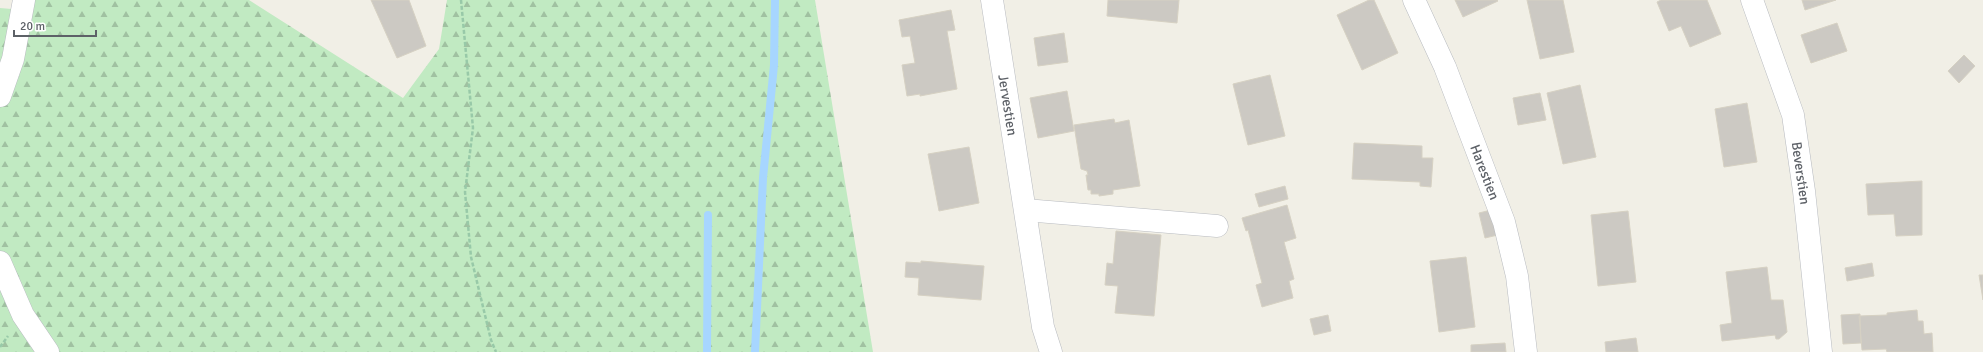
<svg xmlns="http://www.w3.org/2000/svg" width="1983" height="352" viewBox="0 0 1983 352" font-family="Signika,sans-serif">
<defs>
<pattern id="forest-firs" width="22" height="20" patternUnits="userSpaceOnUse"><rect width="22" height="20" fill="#c1eac2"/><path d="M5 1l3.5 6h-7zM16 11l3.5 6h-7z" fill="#a0c1a1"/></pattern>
</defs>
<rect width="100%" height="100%" fill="#f1efe6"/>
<path fill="url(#forest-firs)" d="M 30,0 L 249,0 L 403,98 L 439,49 L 447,0 L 815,0 L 873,352 L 0,352 L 0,8 L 23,10 Z"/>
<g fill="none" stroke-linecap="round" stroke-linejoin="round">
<path stroke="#a7d6ff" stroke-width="8" d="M 707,352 L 708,215
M 755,352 L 763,178 L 774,65 L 775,0"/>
</g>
<path fill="#ccc9c3" stroke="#d6d1c3" d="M 371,0 L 409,0 L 426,46 L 397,58 Z
M 1108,0 L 1179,0 L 1177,23 L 1107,16 Z
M 1369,0 L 1374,0 L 1398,53 L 1362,70 L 1337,15 Z
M 1455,0 L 1497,0 L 1498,1 L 1463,17 Z
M 1527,0 L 1563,0 L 1574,52 L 1540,59 Z
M 1661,0 L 1707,0 L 1721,34 L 1690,47 L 1681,26 L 1669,31 L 1657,2 Z
M 1802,0 L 1836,0 L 1805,10 Z
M 951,10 L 955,30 L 947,31 L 957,89 L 920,96 L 920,94 L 907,96 L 902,65 L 915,63 L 910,36 L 902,37 L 899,20 Z
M 1837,23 L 1847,51 L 1811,63 L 1801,35 Z
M 1064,33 L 1068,62 L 1038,66 L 1034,38 Z
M 1964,55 L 1975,66 L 1959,83 L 1948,71 Z
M 1270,75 L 1285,136 L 1248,145 L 1233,84 Z
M 1580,85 L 1596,157 L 1563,164 L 1547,93 Z
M 1067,91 L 1074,131 L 1038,138 L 1030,98 Z
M 1540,93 L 1546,120 L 1518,125 L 1513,98 Z
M 1747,103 L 1757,162 L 1724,167 L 1715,109 Z
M 1114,119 L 1115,123 L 1129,120 L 1140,186 L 1113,190 L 1113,194 L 1099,196 L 1099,194 L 1091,194 L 1091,190 L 1088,190 L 1086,175 L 1088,175 L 1087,171 L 1081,169 L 1074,125 Z
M 1354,143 L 1422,146 L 1422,158 L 1433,158 L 1431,187 L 1420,186 L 1420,182 L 1352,179 Z
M 969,147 L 979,203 L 939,211 L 928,154 Z
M 1922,181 L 1922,235 L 1896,236 L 1894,214 L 1868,215 L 1866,184 Z
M 1285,186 L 1288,199 L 1259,207 L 1255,194 Z
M 1287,205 L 1296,238 L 1284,242 L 1294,279 L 1289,281 L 1293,298 L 1262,307 L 1256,285 L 1262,283 L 1248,230 L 1246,231 L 1242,218 Z
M 1495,209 L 1502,234 L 1485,238 L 1479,213 Z
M 1628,211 L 1636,282 L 1598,286 L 1591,215 Z
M 1116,231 L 1161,235 L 1154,316 L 1115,313 L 1118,286 L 1105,285 L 1107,263 L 1113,264 Z
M 1466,257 L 1475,327 L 1439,332 L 1430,261 Z
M 921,261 L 984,266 L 981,300 L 918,295 L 919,278 L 905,277 L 906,262 L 921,263 Z
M 1872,263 L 1874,276 L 1847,281 L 1845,268 Z
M 1767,267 L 1771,300 L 1783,300 L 1787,332 L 1779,339 L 1776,339 L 1775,335 L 1722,341 L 1720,325 L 1732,323 L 1726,272 Z
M 1979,275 L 1983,275 L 1983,300 Z
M 1917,310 L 1918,321 L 1923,321 L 1924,334 L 1932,333 L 1933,352 L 1887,352 L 1886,349 L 1862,350 L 1859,316 L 1887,315 L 1887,313 Z
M 1860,314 L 1861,343 L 1843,344 L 1841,315 Z
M 1328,315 L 1331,331 L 1314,335 L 1310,319 Z
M 1636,338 L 1638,352 L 1606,352 L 1605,342 Z
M 1505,343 L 1506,352 L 1471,352 L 1471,345 Z"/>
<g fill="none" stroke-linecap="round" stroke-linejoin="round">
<g stroke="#b8bbc0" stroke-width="23">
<path id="minor" d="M 992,0 L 1043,327 L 1051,352
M 1414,0 L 1445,67 L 1504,222 L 1517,276 L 1526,352
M 1752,0 L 1793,115 L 1804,191 L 1821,352
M 0,96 L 13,59 L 24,0
M 1025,210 L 1217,226
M 0,262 L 23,315 L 48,352"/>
</g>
<path stroke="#98c9a8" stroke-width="2.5" stroke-dasharray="4 2" stroke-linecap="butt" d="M 461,0 L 473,128 L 465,192 L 471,257 L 491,340 L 496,352
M 0,347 L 8,336"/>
<use href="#minor" stroke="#fff" stroke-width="22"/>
</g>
<g text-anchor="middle" stroke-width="3.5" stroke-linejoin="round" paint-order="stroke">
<g font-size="14" fill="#5d6167" stroke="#fff">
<text transform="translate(1008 105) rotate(81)" y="5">Jervestien</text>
<text transform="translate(1485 172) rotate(69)" y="5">Harestien</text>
<text transform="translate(1801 173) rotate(82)" y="5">Beverstien</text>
</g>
</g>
<path d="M14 30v6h82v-6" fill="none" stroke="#5d6167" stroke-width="2"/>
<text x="20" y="30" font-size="12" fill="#5d6167" stroke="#ffffff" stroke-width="3" paint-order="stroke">20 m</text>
</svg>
